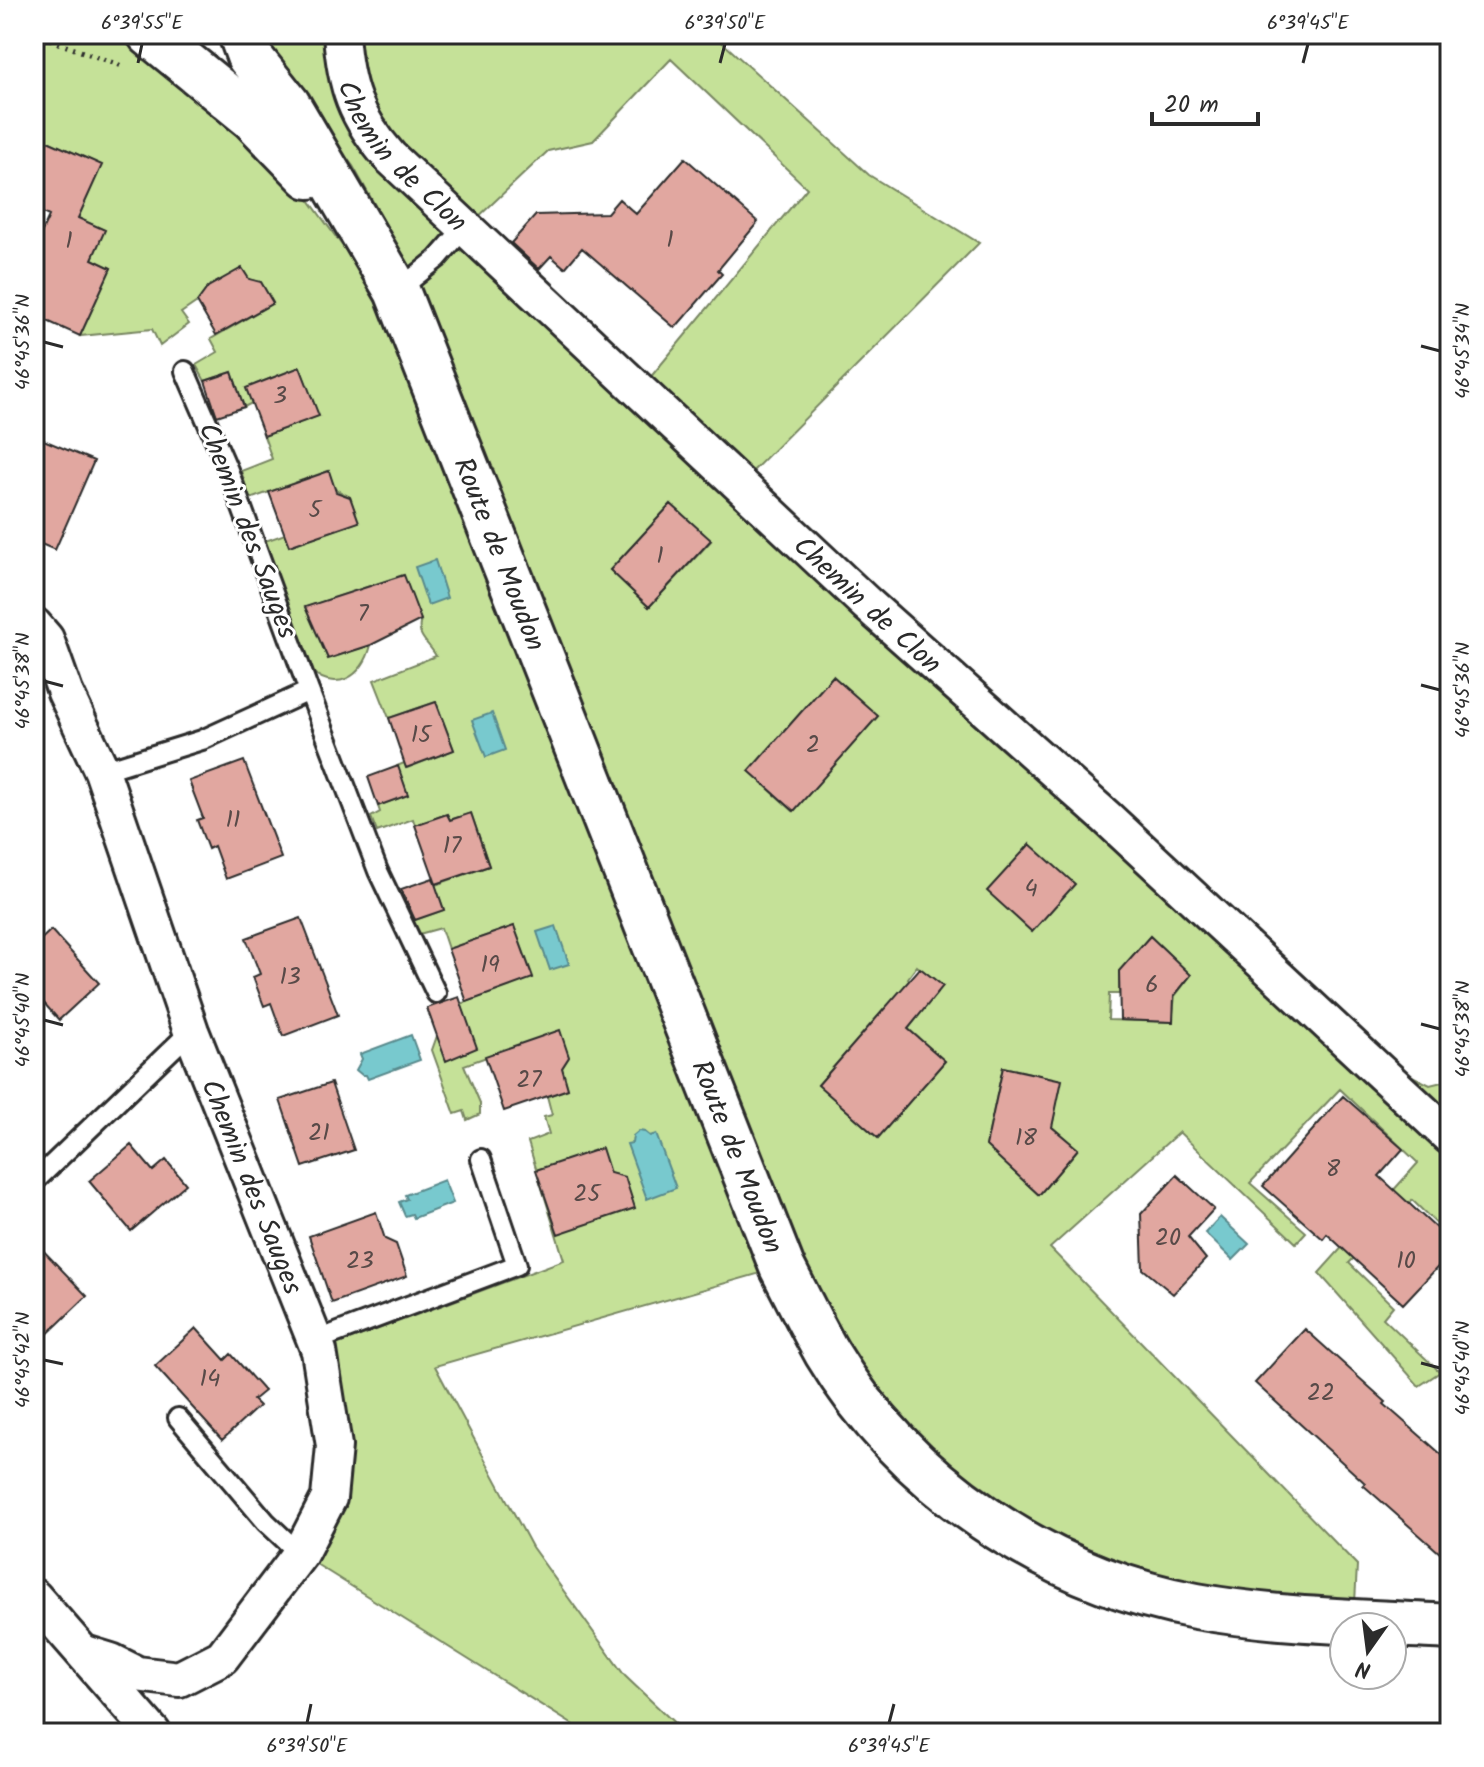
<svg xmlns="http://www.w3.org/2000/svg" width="1484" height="1767" viewBox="0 0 1484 1767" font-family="Kalam,sans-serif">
<rect width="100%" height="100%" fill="#fff"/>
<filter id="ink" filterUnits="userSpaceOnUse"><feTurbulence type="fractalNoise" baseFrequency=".0125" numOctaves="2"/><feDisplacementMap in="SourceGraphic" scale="16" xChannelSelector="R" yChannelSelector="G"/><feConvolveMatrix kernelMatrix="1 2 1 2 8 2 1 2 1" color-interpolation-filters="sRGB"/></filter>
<g filter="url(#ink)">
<path fill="#c5e198" stroke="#788662" stroke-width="2" fill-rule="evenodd" d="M 250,34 L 713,34 L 869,175 L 979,243 L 747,477 L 1384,1062 L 1430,1085 L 1450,1080 L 1450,1237 L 1412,1200 L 1349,1263 L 1393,1306 L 1383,1318 L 1440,1372 L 1419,1386 L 1319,1273 L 1418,1163 L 1340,1089 L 1250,1183 L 1306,1232 L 1296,1243 L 1179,1132 L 1050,1248 L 1357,1565 L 1354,1622 L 1135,1574 L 1015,1518 L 924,1445 L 879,1393 L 820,1303 L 409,275 L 386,225 L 353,166 ZM 671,59 L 807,188 L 649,379 L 474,221 L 548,151 L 593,141 ZM 671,504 L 711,541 L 649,607 L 610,570 ZM 833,676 L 878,716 L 793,811 L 749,771 ZM 1150,936 L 1191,975 L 1175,996 L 1172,1022 L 1108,1020 L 1109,994 L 1119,994 L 1119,971 ZM 917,966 L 942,986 L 932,998 L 908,978 ZM 885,1008 L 945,1061 L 877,1137 L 818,1085 ZM 1003,1067 L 1061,1080 L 1052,1127 L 1078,1149 L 1039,1195 L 986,1146 Z
M 61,36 L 103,37 L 123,42 L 154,62 L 278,165 L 309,200 L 349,255 L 374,297 L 407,363 L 782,1267 L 435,1366 L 532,1547 L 625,1676 L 685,1733 L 586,1733 L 300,1554 L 329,1498 L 319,1351 L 564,1260 L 528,1142 L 549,1134 L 544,1117 L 552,1115 L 547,1096 L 568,1089 L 562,1068 L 569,1057 L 559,1031 L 464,1065 L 480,1103 L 480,1114 L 467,1120 L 464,1111 L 455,1114 L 432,1050 L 437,1036 L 468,1024 L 461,1004 L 533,977 L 514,926 L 448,949 L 441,928 L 419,934 L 412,921 L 444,910 L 435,885 L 489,866 L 471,813 L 450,820 L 447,814 L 415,825 L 413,819 L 377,832 L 371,817 L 380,812 L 378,806 L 408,795 L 397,766 L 404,763 L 407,768 L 454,750 L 436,702 L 389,718 L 374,680 L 436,656 C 429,643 415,636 421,620 L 403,575 L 306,607 L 328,658 L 371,645 C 363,678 335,694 308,668 L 265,541 L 285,534 L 289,546 L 358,522 L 350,497 L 335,489 L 328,471 L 250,499 L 241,471 L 272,459 L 264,436 L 318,416 L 300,367 L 246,388 L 252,403 L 244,407 L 232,372 L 205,381 L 196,365 L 218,352 L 211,339 L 273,303 L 261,282 L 249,279 L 242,268 L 208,287 L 197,302 L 181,313 L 189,324 L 160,346 L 152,329 L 80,336 L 111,268 L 92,259 L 104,230 L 78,218 L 101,165 L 34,135 L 34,45 Z"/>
<path fill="#78c9ce" stroke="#598a8d" stroke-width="2" d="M 435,560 L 447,598 L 428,605 L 415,567 Z
M 492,713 L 505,750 L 486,757 L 472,720 Z
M 556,926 L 569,964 L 550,970 L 537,932 Z
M 411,1035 L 420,1060 L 368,1079 L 366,1075 L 362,1075 L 356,1070 L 362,1059 L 360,1054 Z
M 639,1131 L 645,1132 L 650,1136 L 656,1134 L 676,1188 L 647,1199 L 627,1144 L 632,1143 L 633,1136 Z
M 444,1180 L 453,1203 L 414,1218 L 412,1214 L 405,1216 L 399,1202 L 407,1199 L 405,1195 Z
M 1220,1217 L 1249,1244 L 1233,1260 L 1205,1233 Z"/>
<path fill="#e1a7a0" stroke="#2b2b2b" stroke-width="2" d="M 34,135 L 102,165 L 78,218 L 105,230 L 92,259 L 111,268 L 80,336 L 34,315 L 34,249 L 49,216 L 34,209 Z
M 685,158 L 758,222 L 718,270 L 722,274 L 675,328 L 582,248 L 565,268 L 551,256 L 539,269 L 511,243 L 536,215 L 607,213 L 619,199 L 636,214 Z
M 242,268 L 249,279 L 261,282 L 273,303 L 216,335 L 197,302 L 208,287 Z
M 300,367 L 319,416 L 264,436 L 246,388 Z
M 232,372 L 244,407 L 217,416 L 205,381 Z
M 34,436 L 94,461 L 55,550 L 34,541 Z
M 329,471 L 336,492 L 350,497 L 359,522 L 289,546 L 269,492 Z
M 671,504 L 711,540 L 649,607 L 610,570 Z
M 404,575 L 421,620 L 371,645 L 328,659 L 305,607 Z
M 833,676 L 878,716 L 794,811 L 749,771 Z
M 436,702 L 454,750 L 406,768 L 389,718 Z
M 244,761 L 281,858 L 226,879 L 214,846 L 208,849 L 197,820 L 203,818 L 189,781 Z
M 398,766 L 408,795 L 378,806 L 368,777 Z
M 471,813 L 489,866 L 436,884 L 415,825 L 447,814 L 450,820 Z
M 1030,844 L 1075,884 L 1032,932 L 987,891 Z
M 433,878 L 444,910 L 415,920 L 401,889 Z
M 301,918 L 338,1015 L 283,1036 L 271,1003 L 264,1006 L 253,977 L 260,974 L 246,938 Z
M 514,926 L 533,978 L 467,1002 L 448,949 Z
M 51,930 L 99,983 L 59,1020 L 34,992 L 34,946 Z
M 1150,936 L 1191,975 L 1174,996 L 1173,1022 L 1120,1020 L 1119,971 Z
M 920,968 L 943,986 L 908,1029 L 945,1061 L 878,1138 L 818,1085 Z
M 459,997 L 477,1048 L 446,1061 L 427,1008 Z
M 560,1030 L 569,1057 L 562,1068 L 568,1089 L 504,1111 L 485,1056 Z
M 1003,1067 L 1062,1080 L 1052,1127 L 1078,1149 L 1039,1195 L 986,1146 Z
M 331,1083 L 354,1150 L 303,1167 L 280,1100 Z
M 1343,1096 L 1403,1149 L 1379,1176 L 1450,1241 L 1450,1254 L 1403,1304 L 1327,1234 L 1323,1239 L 1263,1186 Z
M 131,1145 L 153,1171 L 166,1160 L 186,1184 L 131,1231 L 89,1181 Z
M 602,1148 L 610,1173 L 625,1177 L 635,1208 L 558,1234 L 536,1170 Z
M 1177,1175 L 1214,1209 L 1188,1237 L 1206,1259 L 1173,1294 L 1143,1269 L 1141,1214 Z
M 376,1212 L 385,1239 L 396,1244 L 407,1276 L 332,1303 L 309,1236 Z
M 34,1241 L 87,1296 L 34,1347 Z
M 196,1328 L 225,1360 L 231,1354 L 264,1391 L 253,1400 L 259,1406 L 222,1440 L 155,1366 Z
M 1305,1329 L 1386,1402 L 1384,1404 L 1450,1462 L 1450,1562 L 1363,1485 L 1365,1483 L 1255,1383 Z"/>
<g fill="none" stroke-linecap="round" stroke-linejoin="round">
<g stroke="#2b2b2b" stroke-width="24">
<path id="lane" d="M 397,291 L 437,259 L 464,228
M 309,691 L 378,871 L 436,993
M 102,771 L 202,740 L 309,691 L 228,470 L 185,371
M 34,1182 L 191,1031
M 315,1341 L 517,1265 L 481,1159
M 178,1418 L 266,1522 L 300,1554"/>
</g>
<g stroke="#2b2b2b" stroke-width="40">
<g id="street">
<path id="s1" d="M 341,34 C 345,87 355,117 390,157 L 867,604 L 1106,817 L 1450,1137"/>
<path id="s2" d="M 34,625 L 46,639 L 65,692 L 102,771 L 191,1031 L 319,1351 L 334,1446 L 329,1498 L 300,1554 L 222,1657 L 179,1679 L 137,1674 L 111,1661 L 85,1653"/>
<path d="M 34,1597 L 153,1733"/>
</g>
</g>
<g stroke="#2b2b2b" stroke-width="50">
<g id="secondary">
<path d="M 150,34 L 253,118 L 309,176"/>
<path id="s3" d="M 241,34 L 249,56 L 288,105 L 397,291 L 782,1267 C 797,1296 811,1325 827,1353 C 906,1485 1046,1578 1196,1606 C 1280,1621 1366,1622 1450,1627"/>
</g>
</g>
<path stroke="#2b2b2b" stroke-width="5" stroke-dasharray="2 6" stroke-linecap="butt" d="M 45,34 L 55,42 L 125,67
M 284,41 L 306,36"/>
<use href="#lane" stroke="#fff" stroke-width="18"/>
<use href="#street" stroke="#fff" stroke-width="34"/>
<use href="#secondary" stroke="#fff" stroke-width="44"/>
</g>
</g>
<path fill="none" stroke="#2b2b2b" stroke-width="3" d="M 138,63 L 142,44M 720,63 L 725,44M 1303,63 L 1308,44M 44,342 L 63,347M 1421,346 L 1440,351M 44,681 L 63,686M 1421,685 L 1440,690M 44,1020 L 63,1025M 1421,1024 L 1440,1029M 44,1360 L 63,1364M 1421,1363 L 1440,1368M 307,1723 L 311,1704M 889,1723 L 894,1704"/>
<g text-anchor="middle" stroke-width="6" stroke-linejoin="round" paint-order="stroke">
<g font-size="24" fill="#584a48">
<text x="670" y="247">1</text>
<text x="69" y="248">1</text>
<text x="280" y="403">3</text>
<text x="315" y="517">5</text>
<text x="660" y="563">1</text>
<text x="363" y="621">7</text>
<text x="421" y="742">15</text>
<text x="813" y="752">2</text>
<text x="233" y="827">11</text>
<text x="452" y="853">17</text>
<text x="1031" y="896">4</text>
<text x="490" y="972">19</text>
<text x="290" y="984">13</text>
<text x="1152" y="992">6</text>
<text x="529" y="1087">27</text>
<text x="319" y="1140">21</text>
<text x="1026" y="1145">18</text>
<text x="1333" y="1176">8</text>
<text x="587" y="1201">25</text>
<text x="1168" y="1245">20</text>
<text x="360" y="1268">23</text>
<text x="1406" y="1268">10</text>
<text x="210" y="1386">14</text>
<text x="1321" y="1400">22</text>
</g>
<g font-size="28" fill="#2b2b2b" stroke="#fff">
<text dy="10" stroke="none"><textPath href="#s1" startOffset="142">Chemin de Clon</textPath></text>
<text transform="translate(249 530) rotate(69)" y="10">Chemin des Sauges</text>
<text dy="10" stroke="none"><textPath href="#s3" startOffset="584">Route de Moudon</textPath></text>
<text dy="10" stroke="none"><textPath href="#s1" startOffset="790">Chemin de Clon</textPath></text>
<text dy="10" stroke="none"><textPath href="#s3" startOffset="1232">Route de Moudon</textPath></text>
<text dy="10" stroke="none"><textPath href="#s2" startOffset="604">Chemin des Sauges</textPath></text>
</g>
</g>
<rect width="1484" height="1767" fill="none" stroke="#fff" stroke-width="88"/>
<g transform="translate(1368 1651) rotate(194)"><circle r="38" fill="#ffffff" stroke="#aaaaaa" stroke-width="2"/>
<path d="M0-6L14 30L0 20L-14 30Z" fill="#2b2b2b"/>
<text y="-12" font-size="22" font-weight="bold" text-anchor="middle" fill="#2b2b2b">N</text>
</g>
<path d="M1152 112v12h106v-12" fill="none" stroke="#2b2b2b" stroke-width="4"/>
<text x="1164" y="112" font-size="24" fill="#2b2b2b" stroke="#ffffff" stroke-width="6" paint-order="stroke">20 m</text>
<rect x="44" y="44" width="1396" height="1679" fill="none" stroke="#2b2b2b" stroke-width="3"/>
<g font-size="20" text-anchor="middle" fill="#2b2b2b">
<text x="142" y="29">6°39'55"E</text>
<text x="725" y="29">6°39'50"E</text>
<text x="1308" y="29">6°39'45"E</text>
<text transform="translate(22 342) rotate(-90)" y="7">46°45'36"N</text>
<text transform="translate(1462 351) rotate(-90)" y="7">46°45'34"N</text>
<text transform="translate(22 681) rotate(-90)" y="7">46°45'38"N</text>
<text transform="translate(1462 690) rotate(-90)" y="7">46°45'36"N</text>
<text transform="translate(22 1020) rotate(-90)" y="7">46°45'40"N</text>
<text transform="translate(1462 1029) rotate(-90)" y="7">46°45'38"N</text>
<text transform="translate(22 1360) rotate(-90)" y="7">46°45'42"N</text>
<text transform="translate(1462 1368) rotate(-90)" y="7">46°45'40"N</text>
<text x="307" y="1752">6°39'50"E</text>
<text x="889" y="1752">6°39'45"E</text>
</g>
</svg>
